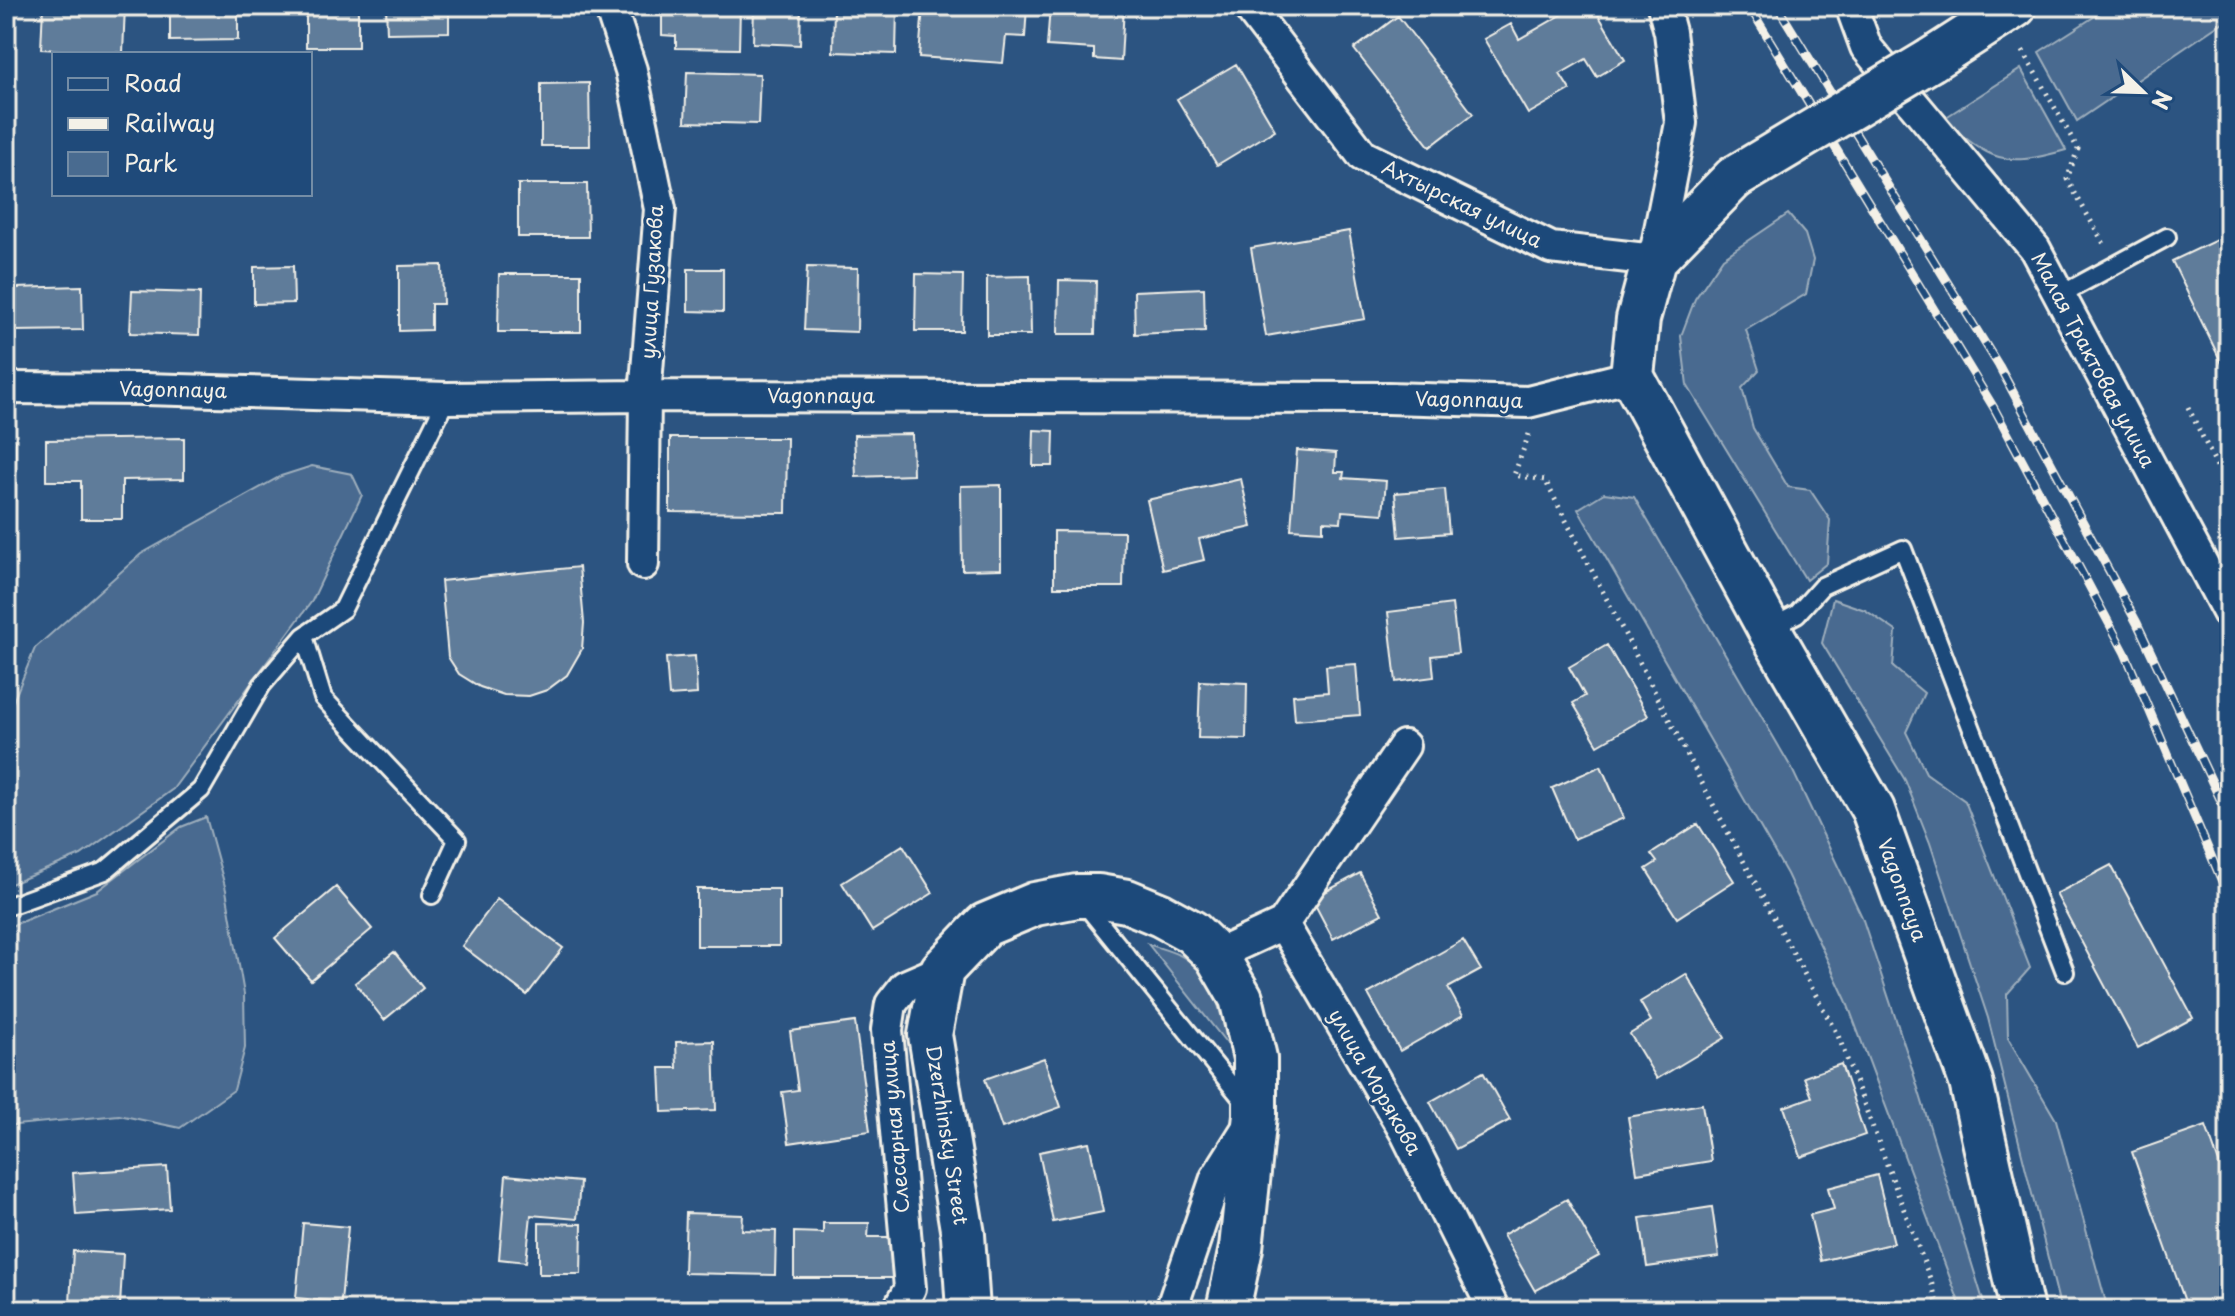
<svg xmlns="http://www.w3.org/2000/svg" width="2235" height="1316" viewBox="0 0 2235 1316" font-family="'Playpen Sans',sans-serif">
<rect width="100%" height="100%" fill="#2c5481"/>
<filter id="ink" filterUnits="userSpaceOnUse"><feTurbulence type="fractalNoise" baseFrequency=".0125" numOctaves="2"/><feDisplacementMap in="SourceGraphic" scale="16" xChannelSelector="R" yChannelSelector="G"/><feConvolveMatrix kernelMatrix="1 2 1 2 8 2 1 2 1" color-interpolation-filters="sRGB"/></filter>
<g filter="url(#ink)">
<path fill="#496b90" stroke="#9eaebc" stroke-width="2" d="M 2111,6 L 2229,6 L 2229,18 L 2077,121 L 2039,52 Z
M 2021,69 L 2066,150 C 2003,168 1991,161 1943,119 Z
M 1788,214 L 1805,234 L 1813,260 L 1806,294 L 1746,330 L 1759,370 L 1742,388 L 1753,428 L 1788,487 L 1810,490 L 1830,520 L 1827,563 L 1806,580 L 1687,385 L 1681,336 L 1695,299 L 1723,258 Z
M 312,466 L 352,474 L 362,495 L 312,601 L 173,789 L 81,855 L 6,886 L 6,719 L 35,648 L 141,554 L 281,476 Z
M 1604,493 L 1634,497 L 1792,769 L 1862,917 L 1909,1059 L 1986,1310 L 1962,1310 L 1846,1000 L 1787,874 L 1578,509 Z
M 1833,599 L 1865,610 L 1896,631 L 1893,667 L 1924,693 L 1906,732 L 1926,773 L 1965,801 L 2030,968 L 2007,994 L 2008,1038 L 2056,1120 L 2108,1310 L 2061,1310 L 1988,1018 L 1930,843 L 1905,780 L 1822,643 Z
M 206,817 L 226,890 L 244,994 L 245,1048 L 234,1090 L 180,1128 L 119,1115 L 6,1126 L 6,928 L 97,891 L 181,827 Z
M 1148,944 C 1159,948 1173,951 1183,957 C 1215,976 1221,1012 1228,1045 Z"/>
<path fill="#5e7b9a" stroke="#f4f1e8" stroke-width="2" d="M 6,6 L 12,6 L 10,48 L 6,48 Z
M 43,6 L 125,6 L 123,53 L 41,49 Z
M 170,6 L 238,6 L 238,40 L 170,41 Z
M 306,6 L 358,6 L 358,47 L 306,47 Z
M 386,6 L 449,6 L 449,32 L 387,33 Z
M 662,6 L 740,6 L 739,49 L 676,48 L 676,36 L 662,35 Z
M 754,6 L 801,6 L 800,45 L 753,43 Z
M 834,6 L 897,6 L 896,54 L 833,52 Z
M 923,6 L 1027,6 L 1025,37 L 1006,36 L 1003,63 L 919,57 Z
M 1050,6 L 1124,6 L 1121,61 L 1094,59 L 1094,49 L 1047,46 Z
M 1577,6 L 1593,6 L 1625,60 L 1597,77 L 1586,59 L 1560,74 L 1570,90 L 1528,114 L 1484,39 L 1511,24 L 1519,39 Z
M 1398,16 L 1473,114 L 1430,147 L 1354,49 Z
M 1236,64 L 1275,130 L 1217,165 L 1177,99 Z
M 687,72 L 760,74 L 758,124 L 685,122 Z
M 589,83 L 590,146 L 541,146 L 541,84 Z
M 518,184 L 587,184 L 588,237 L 518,237 Z
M 1349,231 L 1365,319 L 1266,336 L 1251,248 Z
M 2229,234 L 2229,378 L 2172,261 Z
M 442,265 L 443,304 L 431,304 L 431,330 L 399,331 L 399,266 Z
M 293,266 L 294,303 L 254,304 L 254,267 Z
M 807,267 L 858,268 L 857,332 L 804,330 Z
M 688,269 L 723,269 L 723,312 L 688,311 Z
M 499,274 L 581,274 L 581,332 L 498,332 Z
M 916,274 L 963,275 L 962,331 L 915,331 Z
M 1030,276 L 1031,335 L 987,335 L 987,277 Z
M 1059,280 L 1096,281 L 1095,334 L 1058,334 Z
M 82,286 L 83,330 L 15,331 L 14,288 Z
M 1204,288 L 1205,331 L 1135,334 L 1134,291 Z
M 132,291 L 200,293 L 199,335 L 130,333 Z
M 1034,430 L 1054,431 L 1053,466 L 1033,466 Z
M 912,434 L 913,475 L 856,477 L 854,435 Z
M 184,438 L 184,479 L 122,480 L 122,519 L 81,519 L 81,481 L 46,481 L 46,440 Z
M 670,438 L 787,438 L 786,513 L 670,512 Z
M 6,441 L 15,441 L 15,500 L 6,500 Z
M 1297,450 L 1336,453 L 1335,472 L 1344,472 L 1343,478 L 1386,481 L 1383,514 L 1342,511 L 1341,522 L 1323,521 L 1323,531 L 1291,529 Z
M 1241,479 L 1252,527 L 1199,539 L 1204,560 L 1163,570 L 1147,500 Z
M 1001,485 L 1001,569 L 962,570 L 961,486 Z
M 1445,489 L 1449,533 L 1399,537 L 1395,493 Z
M 1054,531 L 1124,532 L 1123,587 L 1054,587 Z
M 579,567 L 584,623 L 582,649 L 567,675 L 547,690 L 529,696 L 504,695 L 480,687 L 459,674 L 448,657 L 441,581 Z
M 1452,604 L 1458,653 L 1432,656 L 1434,677 L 1396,682 L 1388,612 Z
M 1607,645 L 1648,716 L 1598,745 L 1573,703 L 1585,696 L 1569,667 Z
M 695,656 L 697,694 L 669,696 L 666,658 Z
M 1356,664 L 1360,715 L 1295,720 L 1293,695 L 1328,692 L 1326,666 Z
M 1200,681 L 1247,683 L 1246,739 L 1198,738 Z
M 1601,766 L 1624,818 L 1574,839 L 1552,788 Z
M 1698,824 L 1734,881 L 1677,918 L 1646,869 L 1657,862 L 1651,854 Z
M 903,845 L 933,893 L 872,931 L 842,883 Z
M 2111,865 L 2193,1018 L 2138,1048 L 2056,894 Z
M 1360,873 L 1382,914 L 1333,939 L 1312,899 Z
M 336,887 L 372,929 L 311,980 L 275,938 Z
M 697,889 L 779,889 L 779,946 L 697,946 Z
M 497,899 L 563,948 L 527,995 L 462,946 Z
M 1463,940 L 1481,970 L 1448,988 L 1463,1015 L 1400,1051 L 1368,994 Z
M 394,952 L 423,988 L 384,1020 L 355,983 Z
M 1686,974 L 1725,1038 L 1657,1079 L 1630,1034 L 1651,1021 L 1640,1002 Z
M 855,1022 L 870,1131 L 789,1143 L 782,1092 L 798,1090 L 790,1031 Z
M 714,1041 L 716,1110 L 662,1112 L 660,1068 L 677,1068 L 676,1042 Z
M 1044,1058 L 1061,1107 L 1002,1128 L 985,1079 Z
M 1841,1064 L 1865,1135 L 1801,1157 L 1784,1107 L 1812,1097 L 1804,1077 Z
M 1483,1072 L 1510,1120 L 1456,1149 L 1430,1102 Z
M 1702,1104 L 1711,1161 L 1637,1173 L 1628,1117 Z
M 2206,1126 L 2229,1191 L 2229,1310 L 2188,1310 L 2132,1152 Z
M 1089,1142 L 1103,1212 L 1053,1222 L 1039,1152 Z
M 167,1167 L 170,1209 L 76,1215 L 73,1173 Z
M 506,1175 L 580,1182 L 577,1219 L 531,1215 L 526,1262 L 499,1259 Z
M 1877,1175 L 1894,1243 L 1821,1261 L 1810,1215 L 1834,1209 L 1828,1188 Z
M 1567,1199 L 1599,1256 L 1535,1291 L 1503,1235 Z
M 1712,1207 L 1719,1257 L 1647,1267 L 1640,1218 Z
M 686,1213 L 743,1215 L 742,1230 L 776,1231 L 775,1275 L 684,1273 Z
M 303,1223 L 348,1227 L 341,1302 L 296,1298 Z
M 539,1223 L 582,1224 L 581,1274 L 539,1274 Z
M 823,1223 L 869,1223 L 868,1237 L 893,1237 L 893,1278 L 794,1278 L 794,1232 L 823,1233 Z
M 73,1251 L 123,1254 L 120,1306 L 70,1303 Z"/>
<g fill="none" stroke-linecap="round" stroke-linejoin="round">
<g stroke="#f4f1e8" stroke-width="22">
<path id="lane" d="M 2060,295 L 2167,237
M 1770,628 L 1797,614 L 1822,586 L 1903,549 L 2065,972
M 304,636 L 323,698 L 457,840 L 432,895
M 1083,902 L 1247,1105
M 6,907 L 105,871 L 201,790 L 262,685 L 304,636 L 343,609 L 447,398"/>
</g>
<g stroke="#f4f1e8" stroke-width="36">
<path id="street" d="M 610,6 L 631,70 L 660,209 L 645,396 L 643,564
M 1248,6 L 1363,156 L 1551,248 L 1654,260 L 1681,123 L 1670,32 L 1663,6
M 1851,6 L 1866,47 L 2035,249 L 2229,614
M 6,388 L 145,389 L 447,398 L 645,396 L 1388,398 L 1528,402 L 1632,376
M 1283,924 L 1404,746
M 1216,955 L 1283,924 L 1407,1135 L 1494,1310
M 898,1310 L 910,1288 L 887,1030 L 891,1004 L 905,986 L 942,970
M 1171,1310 L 1216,1178 L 1250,1124"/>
</g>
<g stroke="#f4f1e8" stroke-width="48">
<path id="secondary" d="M 1931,60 L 2015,6
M 1734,178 L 1654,260 L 1638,319 L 1632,376 L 1769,629 L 1873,810 L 1971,1082 L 2022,1310
M 968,1310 L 963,1235 L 930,1035 L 942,970 L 985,925 L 1035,904 L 1077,896 L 1098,896 L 1127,901 L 1161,915 L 1192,932 L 1216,955 L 1241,998 L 1255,1058 L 1255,1115 L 1241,1248 L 1228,1310"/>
</g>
<path stroke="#f4f1e8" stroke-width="5" stroke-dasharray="2 6" stroke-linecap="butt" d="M 2023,51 L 2078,149 L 2067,179 L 2104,244
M 2188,407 L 2229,491
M 1529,434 L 1514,475 L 1545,480 L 1717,812 L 1839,1038 L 1931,1281 L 1939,1310"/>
<use href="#lane" stroke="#1f4a7a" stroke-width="16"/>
<use href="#street" stroke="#1f4a7a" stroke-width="30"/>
<use href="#secondary" stroke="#1f4a7a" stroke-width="42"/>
<g stroke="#f4f1e8" stroke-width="9">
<path id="rail" d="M 1749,6 L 1994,408 L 2125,653 L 2229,898
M 1777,6 L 1999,366 L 2137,623 L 2229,818"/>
</g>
<use href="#rail" stroke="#1f4a7a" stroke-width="6" stroke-dasharray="18" stroke-linecap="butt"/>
<g stroke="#f4f1e8" stroke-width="48" stroke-linecap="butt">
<path id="secondary-bridge" d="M 1734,178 L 1931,60"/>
</g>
<use href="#secondary-bridge" stroke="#1f4a7a" stroke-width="42"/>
</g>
</g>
<g text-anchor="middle" stroke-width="6" stroke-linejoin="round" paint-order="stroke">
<g font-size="20" fill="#f4f1e8" stroke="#1f4a7a">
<text transform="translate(1462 204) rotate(26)" y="7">Ахтырская улица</text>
<text transform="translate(652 282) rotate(-87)" y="7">улица Гузакова</text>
<text transform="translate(2093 360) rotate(62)" y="7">Малая Трактовая улица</text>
<text transform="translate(173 390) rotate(1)" y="7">Vagonnaya</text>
<text x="821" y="403">Vagonnaya</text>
<text transform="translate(1469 400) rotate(1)" y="7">Vagonnaya</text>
<text transform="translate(1902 890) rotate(70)" y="7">Vagonnaya</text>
<text transform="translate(1375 1082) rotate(60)" y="7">улица Морякова</text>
<text transform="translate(895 1127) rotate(-95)" y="7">Слесарная улица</text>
<text transform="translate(947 1135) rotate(81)" y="7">Dzerzhinsky Street</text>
</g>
</g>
<rect width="2235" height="1316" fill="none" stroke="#1f4a7a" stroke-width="32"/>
<rect x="16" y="16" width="2203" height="1284" fill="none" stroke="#f4f1e8" stroke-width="3" filter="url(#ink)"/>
<rect x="52" y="52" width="260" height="144" fill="#1f4a7a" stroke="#748da6" stroke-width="2"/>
<rect x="68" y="78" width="40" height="12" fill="#1f4a7a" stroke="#748da6" stroke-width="2"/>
<text x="124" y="92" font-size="24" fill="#f4f1e8">Road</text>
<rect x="68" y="118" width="40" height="12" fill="#f4f1e8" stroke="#748da6" stroke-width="2"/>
<text x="124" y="132" font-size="24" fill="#f4f1e8">Railway</text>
<rect x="68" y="152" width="40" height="24" fill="#496b90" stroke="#748da6" stroke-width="2"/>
<text x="124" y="172" font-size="24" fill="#f4f1e8">Park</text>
<g transform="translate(2143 92) rotate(113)" stroke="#1f4a7a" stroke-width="6" paint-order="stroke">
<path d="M0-6L14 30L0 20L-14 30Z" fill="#f4f1e8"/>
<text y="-12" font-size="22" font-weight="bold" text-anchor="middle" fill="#f4f1e8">N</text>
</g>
</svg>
